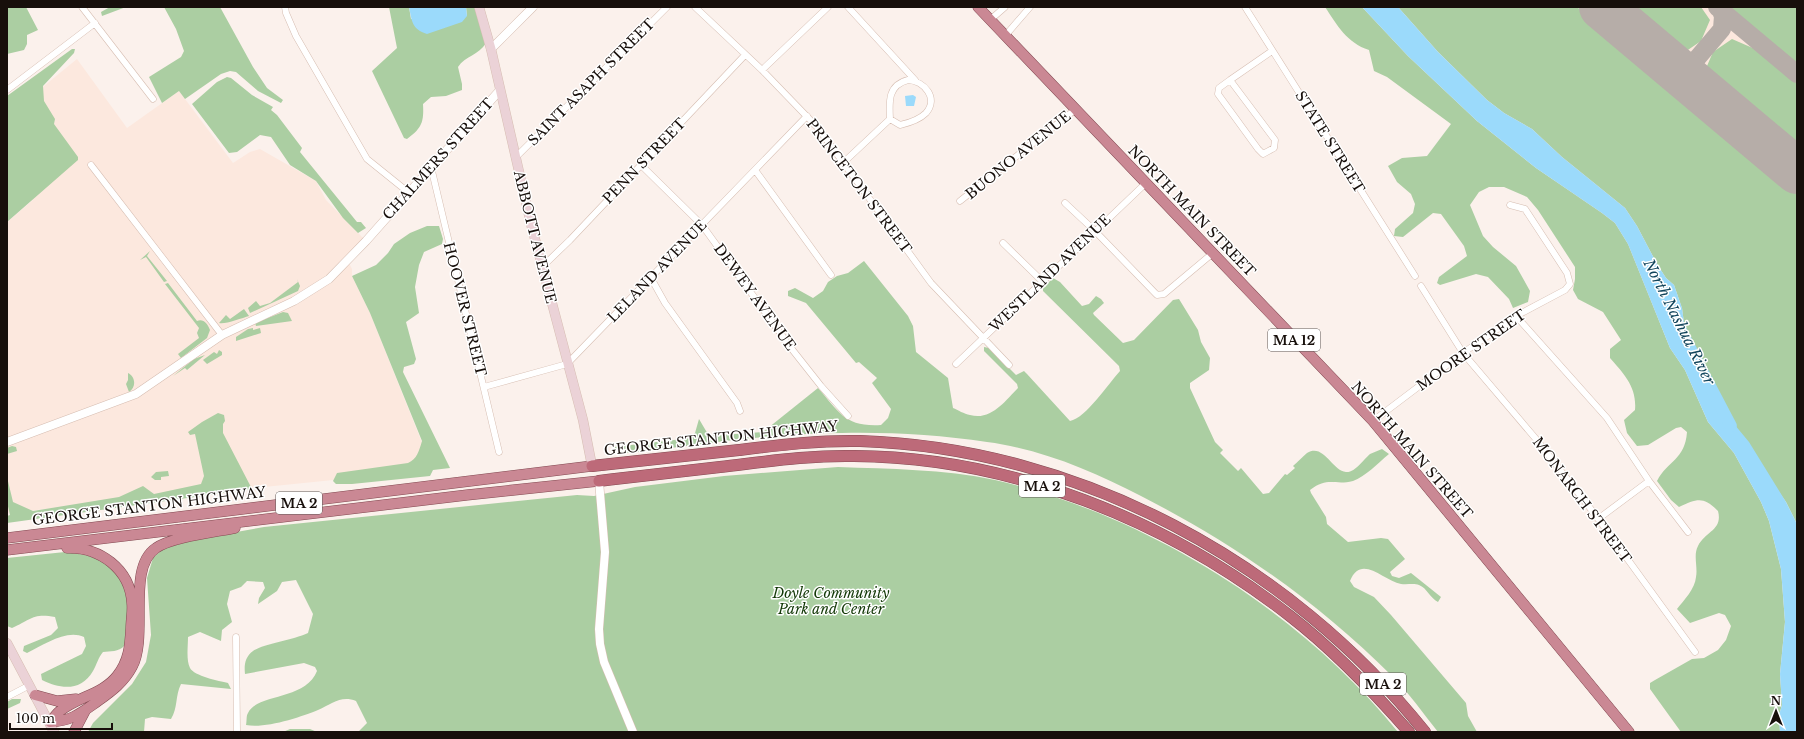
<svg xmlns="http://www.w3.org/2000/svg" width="1804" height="739" viewBox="0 0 1804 739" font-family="'Libre Baskerville',serif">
<rect width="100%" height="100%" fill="#fbf1ec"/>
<path fill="#fce8de" d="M 1425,7 L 1797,7 L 1797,505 Z
M 77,59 L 127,128 L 179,91 L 233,163 L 250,152 L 260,149 L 316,181 L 326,200 L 366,241 L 348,261 L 352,269 L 352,276 L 370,313 L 433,470 L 7,513 L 7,222 L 33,200 L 28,99 Z"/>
<path fill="#abcea2" d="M 7,7 L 26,7 L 38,30 L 27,35 L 27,44 L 24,50 L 7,54 Z
M 110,7 L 126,7 L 102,16 L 101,12 Z
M 164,7 L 220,7 L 253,67 L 267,88 L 283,100 L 281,103 L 258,91 L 236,72 L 230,71 L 221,74 L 185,99 L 179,91 L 162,103 L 149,77 L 181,57 L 184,51 L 176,29 Z
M 389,7 L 409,7 L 411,19 L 467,16 L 466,7 L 475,7 L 486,43 C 479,55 465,56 458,67 L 462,84 L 462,90 L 446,96 L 431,97 L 423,104 C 424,122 422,128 407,139 L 404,138 L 372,71 L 397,48 Z
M 1325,7 L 1362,7 L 1408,56 L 1477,121 L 1536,168 L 1602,213 L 1615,223 L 1628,244 L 1670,348 L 1685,370 L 1708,422 L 1734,453 L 1761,502 L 1769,521 L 1781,569 L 1785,622 L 1780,674 L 1782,705 L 1779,715 L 1780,732 L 1681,732 L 1650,689 L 1650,683 L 1655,680 L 1692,659 L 1704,658 L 1718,650 L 1726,640 L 1731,626 L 1725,615 L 1719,613 L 1690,623 L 1677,609 C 1684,600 1695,589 1696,577 C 1698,567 1693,555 1698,546 C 1706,531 1723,530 1718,511 C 1703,496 1697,499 1679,507 L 1671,500 L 1657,481 C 1668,460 1685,460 1687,432 L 1681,427 L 1676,428 L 1648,445 L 1637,446 L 1627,433 L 1624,420 L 1635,410 C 1637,387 1624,374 1610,358 L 1610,349 L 1621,340 L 1603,312 L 1578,299 L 1573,290 L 1575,279 L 1575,267 L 1538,210 L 1527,197 L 1504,187 L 1489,187 L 1479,192 L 1470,205 L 1483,236 L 1493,247 L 1516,266 L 1530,291 L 1528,302 L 1513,308 L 1509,299 L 1488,277 L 1476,274 L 1440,285 L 1437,283 L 1439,277 L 1467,256 L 1464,246 L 1441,214 L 1433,213 L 1403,237 L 1394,236 L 1395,229 L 1413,213 L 1415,204 L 1411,194 L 1397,182 L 1388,166 L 1402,158 L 1427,156 L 1451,124 L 1387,77 L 1374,71 L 1369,50 C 1347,43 1337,25 1325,7 Z
M 1398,7 L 1577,7 L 1797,192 L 1797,524 L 1786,502 L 1715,401 L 1701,377 L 1697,361 L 1687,346 L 1682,308 L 1674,285 L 1666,278 L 1657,264 L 1637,226 L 1625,208 L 1562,157 L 1532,129 L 1504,113 L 1487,100 L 1438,52 Z
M 1626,7 L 1701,7 L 1710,20 L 1701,41 L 1682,54 Z
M 1727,7 L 1797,7 L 1797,66 Z
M 1732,39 L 1755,49 L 1797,81 L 1797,151 L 1704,73 L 1713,52 Z
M 72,49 L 75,49 L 74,53 L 43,86 L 44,101 L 55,119 L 54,124 L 78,157 L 78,160 L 7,222 L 7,96 Z
M 227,77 L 231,78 L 252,95 L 273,107 L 271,110 L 277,115 L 302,148 L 300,152 L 357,222 L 361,222 L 366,228 L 358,233 L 343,218 L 316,181 L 290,165 L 271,137 L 260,135 L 237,152 L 229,153 L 192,104 L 217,82 Z
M 427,226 L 439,226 L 443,239 L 442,244 L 424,252 L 419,265 L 415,287 L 419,313 L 406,322 L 416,359 L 414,364 L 404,367 L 403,372 L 450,468 L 433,470 L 430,476 L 352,484 L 336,484 L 333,481 L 337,473 L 408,463 C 417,459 419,451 422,441 L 370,313 L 352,276 L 376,265 L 388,253 L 394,244 L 410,233 Z
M 150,251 L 147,256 L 167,281 L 164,282 L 146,257 L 140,260 Z
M 864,261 L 908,316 L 913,326 L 916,352 L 948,378 L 953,408 C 958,410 964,414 970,415 C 991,421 1005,401 1018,388 L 1017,384 L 984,351 L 984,347 L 989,348 L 1016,375 L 1024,371 L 1027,374 L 1070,421 C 1086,418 1108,384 1120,371 L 1119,366 L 1043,291 L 1043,288 L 1053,278 L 1060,282 L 1082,306 L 1089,304 L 1096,296 L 1101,299 L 1104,303 L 1093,313 L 1094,315 L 1123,343 L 1134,340 L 1173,300 L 1179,299 L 1198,330 L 1201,342 L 1210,358 L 1209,370 L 1190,383 L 1190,388 L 1215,442 L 1223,450 L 1220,453 L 1238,471 L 1241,468 L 1263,494 L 1269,493 L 1285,474 L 1287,475 L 1295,468 L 1293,466 C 1298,462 1302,457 1307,453 C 1324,443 1332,471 1346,472 C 1355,473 1364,459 1370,454 C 1374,452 1378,451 1382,449 L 1389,454 C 1378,463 1365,477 1353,481 C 1334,486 1329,476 1310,490 L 1311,493 L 1326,517 L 1327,524 L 1348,542 L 1381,538 L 1388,539 L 1405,559 L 1390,572 L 1392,576 L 1399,578 L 1411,573 L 1441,597 L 1438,602 C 1430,598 1427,588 1419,585 C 1414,583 1407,585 1401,584 C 1384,581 1361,553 1350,581 L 1354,587 L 1374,597 L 1391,615 L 1466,703 L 1468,716 L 1477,732 L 1438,732 C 1423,713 1409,693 1392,676 C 1318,602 1233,543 1141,496 C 1093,471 1041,449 987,442 C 940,435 890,432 842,433 C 771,433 699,445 629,453 L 618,451 L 614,447 L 691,438 L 695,433 L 699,419 L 709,436 L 763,432 L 818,388 C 840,413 845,427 881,425 L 888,418 L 891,409 L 872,383 L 877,378 L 859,362 L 856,363 L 806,303 L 788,296 L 788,291 L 795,288 L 813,298 L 823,291 L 828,282 L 837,276 L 848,273 Z
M 297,279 L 300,286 L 298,291 L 250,313 L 248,308 L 256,301 L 260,306 L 270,303 L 298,282 Z
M 168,283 L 197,321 C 203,318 208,324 210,330 L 207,338 L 181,358 L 178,354 L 199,338 L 197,333 L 199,328 L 165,284 Z
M 244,309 L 249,316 C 242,318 224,325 219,323 L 226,315 L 230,319 Z
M 283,312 L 288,313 L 292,321 L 256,326 L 255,323 Z
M 253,328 L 253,330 L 260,328 L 261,333 L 236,341 L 236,337 L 248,329 Z
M 219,350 L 222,352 L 222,355 L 207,364 L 203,360 L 214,352 L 217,354 Z
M 205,355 L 187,370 L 185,368 L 173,376 L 194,359 Z
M 128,373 C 135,376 137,387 129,392 L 126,384 L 128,380 Z
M 218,413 L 224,415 L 225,421 L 223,424 L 223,433 L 252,489 L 7,523 L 7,516 L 10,515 L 7,502 L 7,477 L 13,502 L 33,511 L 119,497 L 143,486 L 154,494 L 201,484 L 204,476 L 195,434 L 190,435 L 188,432 L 202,422 Z
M 12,446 L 16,447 L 17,451 L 7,454 L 7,448 Z
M 838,467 C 890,469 943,469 995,480 C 1147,515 1300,611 1398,732 L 358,732 L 367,723 L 356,701 C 341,695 332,704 318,710 C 301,717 265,729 246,725 C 247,721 246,716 248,713 C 257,693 305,701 317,671 L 315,667 L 304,663 L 245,674 C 244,665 245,657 253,651 C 263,644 293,640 308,633 L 313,614 L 296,580 L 282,582 L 277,591 L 258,604 L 259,598 L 265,588 L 263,582 L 247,581 L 241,587 L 230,591 L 227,604 L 232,622 L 222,630 L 221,641 L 200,632 L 188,637 C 188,646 186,660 190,668 C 194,676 219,681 228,683 L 231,689 L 181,684 C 175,696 178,708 171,719 L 152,717 L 145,719 L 144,732 L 88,732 L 93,723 L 132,684 L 146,662 L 151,635 L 147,578 L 153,558 L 163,549 L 192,540 L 264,527 L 577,495 L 594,496 L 635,487 L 724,476 Z
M 168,471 L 169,476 L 161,477 L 161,480 L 155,480 L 151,477 L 156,472 Z
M 65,552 C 81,554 99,556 111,568 C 128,584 129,606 127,628 C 127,634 128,641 124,646 C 119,652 110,651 103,652 C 98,658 97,664 93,671 C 81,692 60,689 42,680 L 41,674 L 82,654 L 86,646 L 84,637 C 66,629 44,645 27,653 L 23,651 L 24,646 L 51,635 L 58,628 L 55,617 C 32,613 31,620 12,628 L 7,626 L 7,558 Z
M 12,699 L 21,699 L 20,703 L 7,709 L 7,702 Z
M 290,729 L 310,729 L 317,732 L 283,732 Z"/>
<path fill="#9bdafb" d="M 409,7 L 466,7 L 467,16 L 462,22 L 427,34 C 412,29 412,22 409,7 Z
M 1362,7 L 1398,7 L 1438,52 L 1487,100 L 1504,113 L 1532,129 L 1562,157 L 1625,208 L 1637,226 L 1657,264 L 1666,278 L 1674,285 L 1682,308 L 1687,346 L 1697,361 L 1701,377 L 1715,401 L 1749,442 L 1786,502 L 1797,524 L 1797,732 L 1780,732 L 1779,715 L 1782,705 L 1780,674 L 1785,622 L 1781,569 L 1769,521 L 1761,502 L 1734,453 L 1708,422 L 1685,370 L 1670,348 L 1628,244 L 1615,223 L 1602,213 L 1536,168 L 1477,121 L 1408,56 Z
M 913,95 L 916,97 L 914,106 L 906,106 L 905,96 Z"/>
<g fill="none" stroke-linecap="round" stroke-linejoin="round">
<path stroke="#9bdafb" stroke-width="12" d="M 1678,325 L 1731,426"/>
<path stroke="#b6ada8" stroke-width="18" d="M 1717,7 L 1797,74
M 1668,62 L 1682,67 L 1694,62 L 1722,29 L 1723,16 L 1720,9
M 1694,62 L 1692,76 L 1699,89"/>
<path stroke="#b6ada8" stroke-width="46" d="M 1602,7 L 1797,171"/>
<g stroke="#d6bdb1" stroke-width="7">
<path id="minor" d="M 82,7 L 153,99
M 285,7 L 286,13 L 296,36 L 367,159 L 408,192
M 695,7 L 762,70 L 818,128 L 931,283 L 1009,365
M 848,7 L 915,80
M 1245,7 L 1415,276
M 990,20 L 1005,7
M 1005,36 L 1030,7
M 762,70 L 828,7
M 908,80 C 924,81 939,98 926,113 C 919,120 909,123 900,125 L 890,119 C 889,101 888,85 908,80 Z
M 1230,80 L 1219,88 L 1218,94 L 1258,149 L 1263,154 L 1274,148 L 1275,140 L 1230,80 L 1272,51
M 7,90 L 95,23
M 515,158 L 667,7
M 844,162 L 890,119
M 91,165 L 222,335
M 641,165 L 702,225 L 791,348 L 821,386 L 848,416
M 431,167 L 499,452
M 755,170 L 831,275
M 960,201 L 1076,109
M 1065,203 L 1094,230 L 1157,295 L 1164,294 L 1213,253
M 1003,243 L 1042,281
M 542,267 L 570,240 L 745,55
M 651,278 L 665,303 L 737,403 L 740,411
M 1421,286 L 1463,353 L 1536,439 L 1597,517 L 1695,652
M 1516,316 L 1607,418 L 1649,481 L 1688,532
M 956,364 L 1146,183
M 484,387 L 567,364 L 807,116
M 1373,421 L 1463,353 L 1516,316 L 1565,290 L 1570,284 L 1567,273 L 1525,209 L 1510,205
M 1598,519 L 1649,481
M 236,637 L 237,732
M 7,697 L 30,685"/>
</g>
<g stroke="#d6bdb1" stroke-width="9">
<path id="tertiary" d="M 491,49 L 533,7
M 7,442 L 136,394 L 222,335 L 294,301 L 329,279 L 366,241 L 500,90
M 599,481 L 605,552 L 599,629 L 600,644 L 604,662 L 633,732"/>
</g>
<g stroke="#d6bdb1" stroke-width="10">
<path id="secondary" d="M 479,7 L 491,49 L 531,224 L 583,420 L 592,466
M 7,643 L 54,732"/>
</g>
<g stroke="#834a52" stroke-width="11">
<path id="trunk" d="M 978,7 L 1373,421 L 1629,732
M 7,538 L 592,466
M 7,550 L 467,495 L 599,481
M 35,695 L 57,701 L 76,699
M 50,722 C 72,721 81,713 98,701 C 112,691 124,682 132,667 C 149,636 126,568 156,548 C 171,537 215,532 235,528
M 50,722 C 53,719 56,714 60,711 C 77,697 103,694 117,676 C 129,661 130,646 131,628 C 131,620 133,611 132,603 C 130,569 100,547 67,548
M 74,732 L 85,711"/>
</g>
<g stroke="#834a52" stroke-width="12">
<path id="motorway" d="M 592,466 C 641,461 690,455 739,450 C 780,445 820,440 860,441 C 1079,448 1289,562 1425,732
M 599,481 C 639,476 679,472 720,467 C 764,462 809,455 854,456 C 1011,457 1167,520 1290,616 C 1334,650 1373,691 1409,732"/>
</g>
<use href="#minor" stroke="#fff" stroke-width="6"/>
<use href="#tertiary" stroke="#fff" stroke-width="8"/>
<use href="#secondary" stroke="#ebd2d7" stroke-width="9"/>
<use href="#trunk" stroke="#ca8894" stroke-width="10"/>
<use href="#motorway" stroke="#bd6a79" stroke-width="11"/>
</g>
<g text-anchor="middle" stroke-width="3" stroke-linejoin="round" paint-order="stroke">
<g fill="#fff" stroke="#5d5754" stroke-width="1">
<rect x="1268" y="329" width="52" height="22" rx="3"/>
<rect x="1019" y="475" width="46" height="22" rx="3"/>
<rect x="276" y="492" width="46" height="22" rx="3"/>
<rect x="1360" y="673" width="46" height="22" rx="3"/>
</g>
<g font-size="13" font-weight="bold" fill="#170f0b">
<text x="1294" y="345">MA 12</text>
<text x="1042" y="491">MA 2</text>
<text x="299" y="508">MA 2</text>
<text x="1383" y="689">MA 2</text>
</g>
<g font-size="14" fill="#170f0b" stroke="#fff">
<text transform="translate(591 82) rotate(-45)" y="5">SAINT ASAPH STREET</text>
<text transform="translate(1330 142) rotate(58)" y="5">STATE STREET</text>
<text transform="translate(1018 155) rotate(-39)" y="5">BUONO AVENUE</text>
<text transform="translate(438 159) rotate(-48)" y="5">CHALMERS STREET</text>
<text transform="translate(644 161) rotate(-46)" y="5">PENN STREET</text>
<text transform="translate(859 186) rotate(53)" y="5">PRINCETON STREET</text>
<text transform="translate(1192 211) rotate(46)" y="5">NORTH MAIN STREET</text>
<text transform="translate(535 237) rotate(76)" y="5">ABBOTT AVENUE</text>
<text transform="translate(657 271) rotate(-46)" y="5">LELAND AVENUE</text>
<text transform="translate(1050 273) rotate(-44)" y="5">WESTLAND AVENUE</text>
<text transform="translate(755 297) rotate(54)" y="5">DEWEY AVENUE</text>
<text transform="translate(465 309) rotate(76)" y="5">HOOVER STREET</text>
<text transform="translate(1471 350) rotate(-35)" y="5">MOORE STREET</text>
<text transform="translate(721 438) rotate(-6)" y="5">GEORGE STANTON HIGHWAY</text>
<text transform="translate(1412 450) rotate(49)" y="5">NORTH MAIN STREET</text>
<text transform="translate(1582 500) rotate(53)" y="5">MONARCH STREET</text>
<text transform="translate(149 506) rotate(-7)" y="5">GEORGE STANTON HIGHWAY</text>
</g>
<g font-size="14" font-style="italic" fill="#123806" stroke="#fff">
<text x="831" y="598">Doyle Community<tspan x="831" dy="16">Park and Center</tspan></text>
</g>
<g font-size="15" font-style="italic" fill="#12455c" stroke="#fff">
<text transform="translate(1679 322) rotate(63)" y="5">North Nashua River</text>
</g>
</g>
<rect width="1804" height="739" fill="none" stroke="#170f0b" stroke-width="16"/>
<g transform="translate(1776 711)" stroke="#ffffff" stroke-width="3" paint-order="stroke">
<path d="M0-3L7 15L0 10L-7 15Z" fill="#170f0b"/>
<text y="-6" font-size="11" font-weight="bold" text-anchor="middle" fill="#170f0b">N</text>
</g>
<path d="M10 723v6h102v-6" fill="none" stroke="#170f0b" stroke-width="2"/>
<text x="16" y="723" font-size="12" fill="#170f0b" stroke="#ffffff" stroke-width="3" paint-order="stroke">100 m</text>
</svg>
